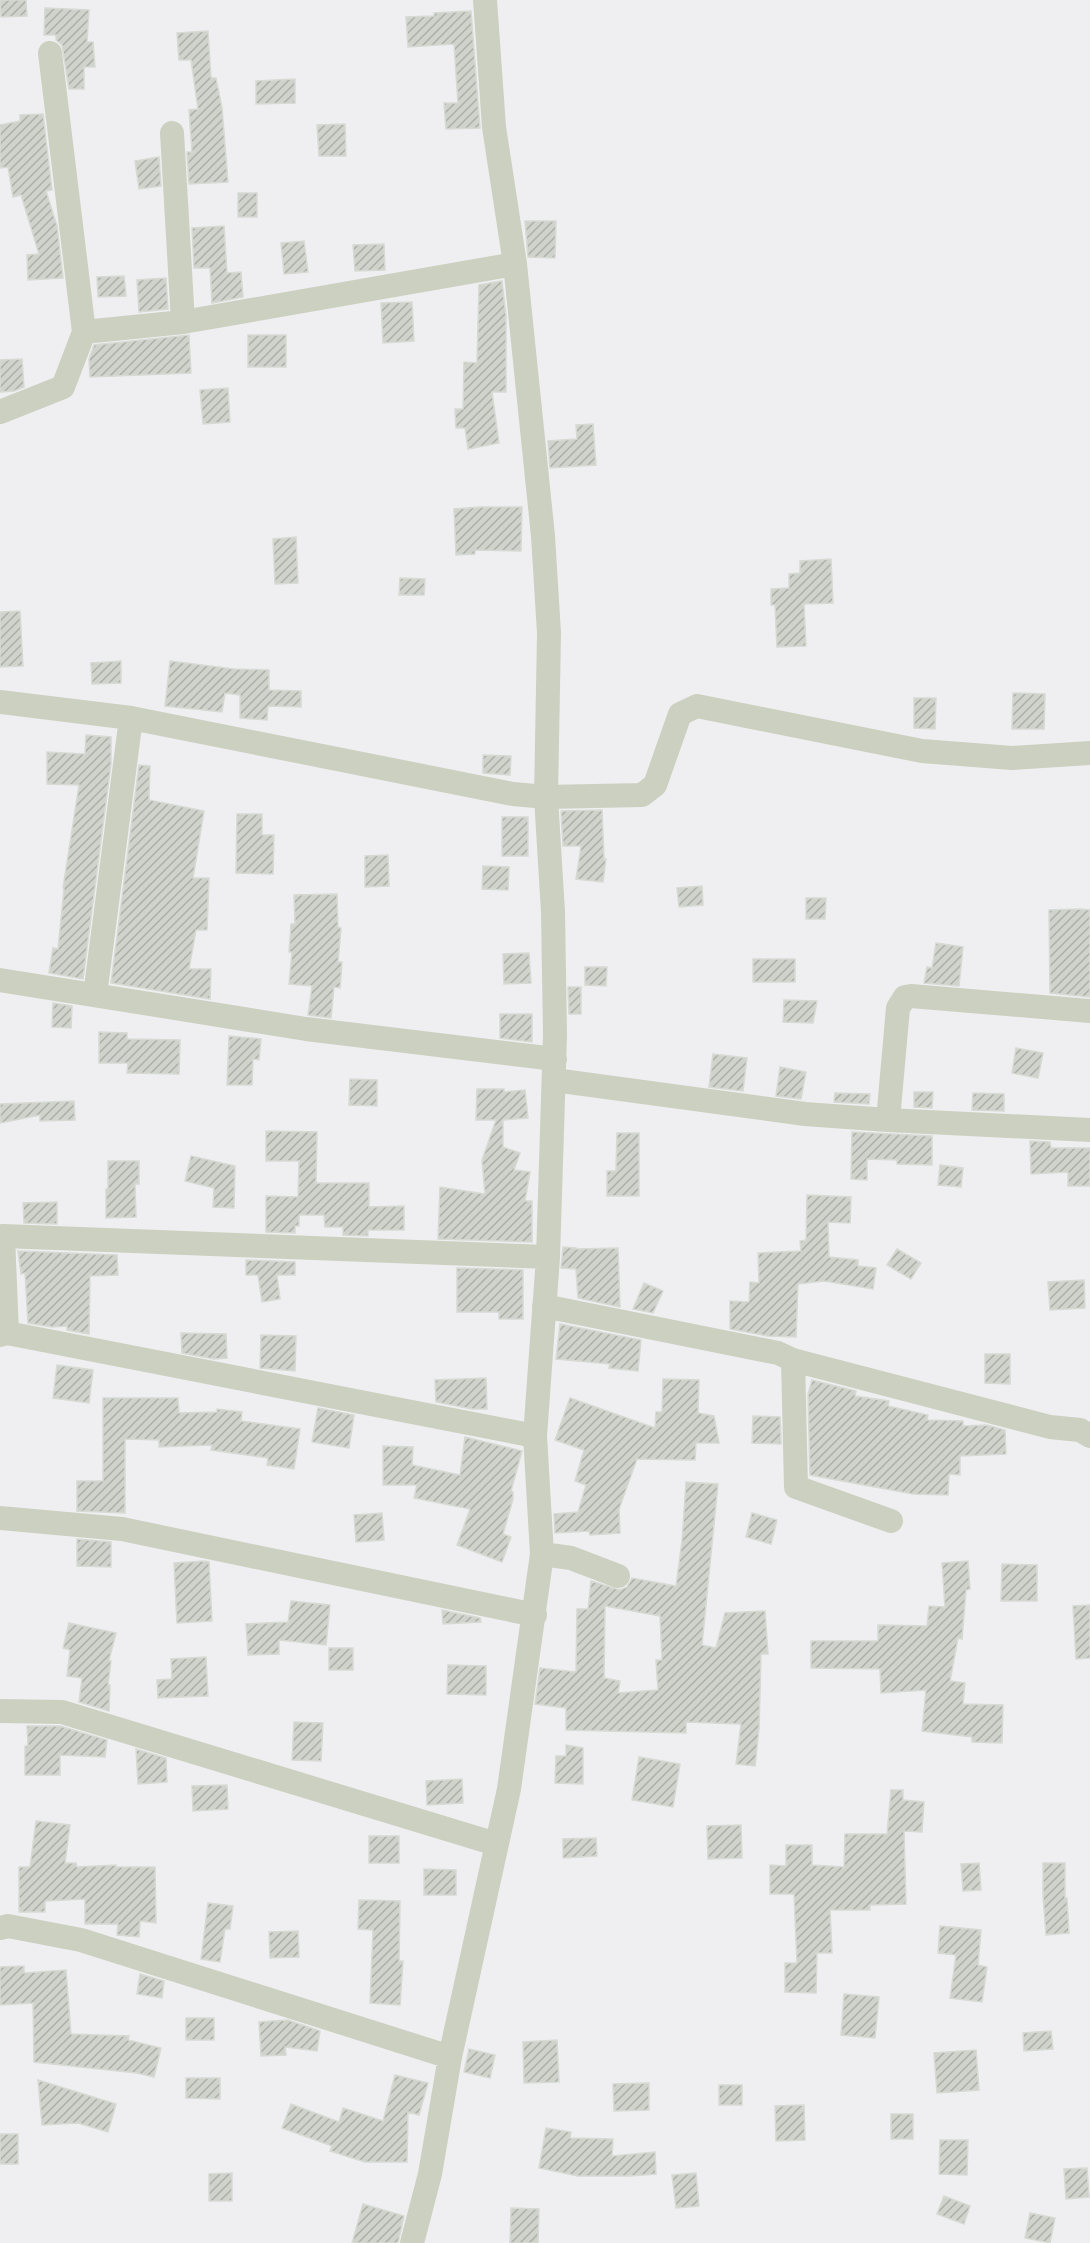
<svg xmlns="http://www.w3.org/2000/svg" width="1090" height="2243" viewBox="0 0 1090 2243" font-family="'Fira Sans',sans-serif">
<defs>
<pattern id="building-hatch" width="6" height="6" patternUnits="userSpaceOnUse" patternTransform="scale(1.5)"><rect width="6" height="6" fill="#d0d3cb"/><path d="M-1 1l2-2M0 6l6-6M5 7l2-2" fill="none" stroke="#acaea7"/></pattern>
</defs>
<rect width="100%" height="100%" fill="#efeff1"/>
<path fill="url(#building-hatch)" stroke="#d6dad3" stroke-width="1.5" fill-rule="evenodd" d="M 0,0 L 26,0 L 27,16 L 1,17 Z
M 45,8 L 89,10 L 87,42 L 93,42 L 95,67 L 84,67 L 84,89 L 69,89 L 62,45 L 56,40 L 56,35 L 44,35 Z
M 471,11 L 480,128 L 446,129 L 444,103 L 458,103 L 454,44 L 408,47 L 406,17 L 434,16 L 434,13 Z
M 208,31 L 211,78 L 216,78 L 222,108 L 228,182 L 189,184 L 187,152 L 192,152 L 189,110 L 198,109 L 191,60 L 179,60 L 177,33 Z
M 295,79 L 295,103 L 256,104 L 256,81 Z
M 43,114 L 52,190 L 46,191 L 57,226 L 63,278 L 28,280 L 27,255 L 39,254 L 21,195 L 13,197 L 8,167 L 0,168 L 0,125 L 20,121 L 20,115 Z
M 345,124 L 346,156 L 319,156 L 317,125 Z
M 159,157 L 161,186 L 139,189 L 135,161 Z
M 238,193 L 257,193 L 257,217 L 238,217 Z
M 525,221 L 556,221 L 555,258 L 528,257 Z
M 224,226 L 227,273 L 241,272 L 243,297 L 212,303 L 210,268 L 194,268 L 192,228 Z
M 304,241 L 308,272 L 284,274 L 281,243 Z
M 384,244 L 385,270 L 355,271 L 353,245 Z
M 124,276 L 126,296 L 98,297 L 97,277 Z
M 166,278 L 168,309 L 139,312 L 137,280 Z
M 502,281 L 506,316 L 506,392 L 492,392 L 499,443 L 468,449 L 465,428 L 456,428 L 455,409 L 463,409 L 464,362 L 477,363 L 479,285 Z
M 412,302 L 414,341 L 383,343 L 381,303 Z
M 189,335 L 191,373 L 90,377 L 89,359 L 94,345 Z
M 248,335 L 286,335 L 286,367 L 248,367 Z
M 22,359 L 24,387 L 14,391 L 0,392 L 0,360 Z
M 228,388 L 230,422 L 203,424 L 200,390 Z
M 593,424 L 596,465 L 550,468 L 548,441 L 577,439 L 576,425 Z
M 480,507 L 522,507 L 521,551 L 475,550 L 475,554 L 456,555 L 454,509 Z
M 296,537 L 298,583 L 275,584 L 273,539 Z
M 831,559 L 833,603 L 804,604 L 806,646 L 777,647 L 775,605 L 771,605 L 771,589 L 789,588 L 789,574 L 800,573 L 800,561 Z
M 400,578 L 425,579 L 424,595 L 399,595 Z
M 20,611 L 23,666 L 0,667 L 0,612 Z
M 121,661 L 121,683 L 92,684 L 91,663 Z
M 170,661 L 234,669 L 269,670 L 269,690 L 301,691 L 301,707 L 268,706 L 267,720 L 240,718 L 240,695 L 225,693 L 222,712 L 165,706 Z
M 1013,693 L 1045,694 L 1044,729 L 1012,729 Z
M 914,698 L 936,698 L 935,729 L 914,728 Z
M 86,735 L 111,737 L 111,764 L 83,979 L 49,973 L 53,948 L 58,949 L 64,889 L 63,888 L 79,785 L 47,784 L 47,752 L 85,754 Z
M 483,755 L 511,756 L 510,775 L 483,773 Z
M 139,765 L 150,766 L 149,800 L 204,811 L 193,878 L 209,878 L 207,930 L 196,930 L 189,969 L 211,969 L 210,999 L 111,983 Z
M 602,810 L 604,859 L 606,859 L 603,882 L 576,879 L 581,846 L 563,846 L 561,811 Z
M 237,814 L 262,814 L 262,835 L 274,835 L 273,874 L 236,873 Z
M 502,817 L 528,817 L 528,856 L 502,856 Z
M 388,855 L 389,886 L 365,887 L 365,856 Z
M 483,866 L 509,867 L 508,890 L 482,889 Z
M 702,886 L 703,905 L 679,907 L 677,888 Z
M 337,894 L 338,927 L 341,928 L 338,962 L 342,962 L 340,988 L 334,987 L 331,1018 L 308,1015 L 312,986 L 289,984 L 292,952 L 289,952 L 291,924 L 295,924 L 294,895 Z
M 806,898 L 826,898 L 825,919 L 806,919 Z
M 1081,909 L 1090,910 L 1090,997 L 1050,993 L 1049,910 Z
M 936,943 L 963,947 L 959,986 L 924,983 L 927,967 L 932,968 Z
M 529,953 L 531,983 L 504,984 L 503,954 Z
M 753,959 L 795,959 L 795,982 L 753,982 Z
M 585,967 L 607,967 L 606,986 L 585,985 Z
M 568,987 L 581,987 L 581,1014 L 569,1014 Z
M 784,1000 L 817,1001 L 813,1023 L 783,1022 Z
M 53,1003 L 72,1006 L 71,1028 L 52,1027 Z
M 500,1014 L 532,1014 L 532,1042 L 500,1038 Z
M 99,1032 L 127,1033 L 127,1039 L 180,1040 L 179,1074 L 127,1073 L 128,1063 L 99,1063 Z
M 229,1036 L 261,1039 L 259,1060 L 253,1059 L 252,1085 L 227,1085 Z
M 1016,1048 L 1043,1053 L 1038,1078 L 1012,1073 Z
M 713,1054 L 747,1058 L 743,1091 L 709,1087 Z
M 780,1067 L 806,1072 L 801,1099 L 776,1096 Z
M 350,1079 L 377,1080 L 377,1106 L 349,1105 Z
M 477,1089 L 504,1089 L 504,1092 L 525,1090 L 528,1118 L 503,1120 L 503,1147 L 520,1153 L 514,1170 L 530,1172 L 525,1201 L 532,1201 L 532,1242 L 438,1239 L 440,1187 L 485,1194 L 482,1160 L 496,1120 L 476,1120 Z
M 914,1092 L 933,1092 L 932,1108 L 914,1107 Z
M 835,1093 L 870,1094 L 869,1104 L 834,1102 Z
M 973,1093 L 1004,1094 L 1004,1111 L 972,1110 Z
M 74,1101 L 75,1120 L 40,1121 L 40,1115 L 0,1123 L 0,1104 Z
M 266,1131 L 317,1132 L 316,1183 L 369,1183 L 369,1207 L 404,1206 L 404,1230 L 368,1230 L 368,1236 L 343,1235 L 343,1227 L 325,1227 L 324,1215 L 299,1215 L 299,1226 L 295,1226 L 295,1233 L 266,1232 L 266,1196 L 298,1197 L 299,1161 L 266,1161 Z
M 852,1132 L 932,1136 L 932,1165 L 897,1164 L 897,1160 L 867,1159 L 867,1180 L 851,1179 Z
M 617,1133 L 639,1133 L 639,1196 L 607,1196 L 607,1171 L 616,1171 Z
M 1030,1141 L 1050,1142 L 1051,1148 L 1090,1148 L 1090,1186 L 1068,1186 L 1068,1172 L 1031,1174 Z
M 191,1156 L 235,1166 L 234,1208 L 213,1207 L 214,1188 L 185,1181 Z
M 108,1161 L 139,1161 L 139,1184 L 135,1184 L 136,1217 L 106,1218 L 106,1189 L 108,1189 Z
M 940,1165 L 963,1168 L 961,1187 L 938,1185 Z
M 807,1195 L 851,1197 L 850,1223 L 828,1222 L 829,1257 L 858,1260 L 858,1266 L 876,1268 L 873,1289 L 824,1281 L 798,1284 L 796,1337 L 768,1336 L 730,1329 L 730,1301 L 749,1302 L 750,1282 L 759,1283 L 758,1253 L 801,1251 L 800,1241 L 806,1240 Z
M 57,1202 L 57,1224 L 24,1223 L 23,1203 Z
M 563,1247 L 576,1248 L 576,1249 L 618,1248 L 620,1307 L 578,1298 L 576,1269 L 561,1268 Z
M 897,1249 L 921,1263 L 911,1279 L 887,1265 Z
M 18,1251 L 117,1255 L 118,1275 L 90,1276 L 89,1334 L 67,1330 L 67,1326 L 52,1327 L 28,1323 L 25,1273 L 21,1274 Z
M 246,1260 L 295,1262 L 295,1275 L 277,1275 L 280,1299 L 262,1302 L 258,1275 L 246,1275 Z
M 457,1268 L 523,1270 L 523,1319 L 499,1319 L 499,1312 L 457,1312 Z
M 1084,1280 L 1085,1308 L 1050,1310 L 1048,1282 Z
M 644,1283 L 663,1291 L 653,1313 L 633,1309 Z
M 560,1324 L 641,1340 L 638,1371 L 609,1368 L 610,1364 L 556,1359 Z
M 181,1333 L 226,1334 L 227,1358 L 214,1359 L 182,1353 Z
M 261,1335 L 296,1336 L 295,1371 L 260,1368 Z
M 985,1354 L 1010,1354 L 1010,1384 L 985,1383 Z
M 57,1365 L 93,1370 L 89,1403 L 53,1398 Z
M 486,1378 L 487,1409 L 472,1409 L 436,1402 L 435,1380 Z
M 663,1379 L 699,1380 L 698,1413 L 714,1416 L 719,1443 L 696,1443 L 695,1460 L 637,1459 L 619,1509 L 620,1533 L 590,1535 L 589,1531 L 555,1533 L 554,1514 L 578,1512 L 586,1485 L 575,1481 L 584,1450 L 555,1440 L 570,1398 L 655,1428 L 656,1412 L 662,1412 Z
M 812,1380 L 856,1391 L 855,1396 L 889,1401 L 888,1406 L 928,1415 L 927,1420 L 963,1421 L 963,1426 L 987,1425 L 1005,1430 L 1006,1454 L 960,1456 L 960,1475 L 949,1474 L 948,1495 L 913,1494 L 810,1475 L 808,1394 Z
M 103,1398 L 178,1398 L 179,1413 L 217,1412 L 217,1409 L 242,1412 L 241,1421 L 300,1429 L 294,1469 L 267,1465 L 268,1458 L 211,1450 L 212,1445 L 159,1447 L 159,1440 L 125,1439 L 125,1513 L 77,1511 L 77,1481 L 103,1481 Z
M 318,1408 L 354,1415 L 349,1448 L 312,1442 Z
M 753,1416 L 780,1417 L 781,1444 L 752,1443 Z
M 465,1437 L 522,1451 L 511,1491 L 513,1492 L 513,1499 L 503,1534 L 511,1537 L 502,1562 L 457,1545 L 470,1509 L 414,1498 L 417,1485 L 383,1485 L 383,1446 L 413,1447 L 412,1465 L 460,1475 Z
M 686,1482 L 718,1484 L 702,1645 L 716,1648 L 725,1613 L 765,1611 L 768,1654 L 761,1654 L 759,1729 L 755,1766 L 736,1764 L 741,1724 L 686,1722 L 686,1733 L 566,1730 L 566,1708 L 535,1704 L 540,1668 L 576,1672 L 577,1609 L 588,1609 L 591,1581 L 620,1590 L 627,1587 L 632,1578 L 676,1586 L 682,1541 ZM 605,1606 L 660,1616 L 662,1660 L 656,1660 L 658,1690 L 618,1693 L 620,1681 L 604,1678 Z
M 382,1513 L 384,1540 L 356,1542 L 354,1515 Z
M 752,1513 L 777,1520 L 771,1544 L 746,1537 Z
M 77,1539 L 111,1542 L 111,1567 L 77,1566 Z
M 205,1561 L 209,1562 L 212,1621 L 177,1623 L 174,1563 Z
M 968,1561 L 970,1589 L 966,1590 L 962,1639 L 958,1638 L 950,1681 L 965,1683 L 963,1704 L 1003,1705 L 1002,1743 L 972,1742 L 972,1737 L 922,1731 L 926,1690 L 881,1693 L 880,1669 L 811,1668 L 811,1641 L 878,1641 L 878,1625 L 927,1626 L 929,1606 L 945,1607 L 942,1563 Z
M 1002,1564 L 1037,1565 L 1037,1601 L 1001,1601 Z
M 291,1601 L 330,1605 L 326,1645 L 279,1640 L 279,1654 L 248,1655 L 246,1624 L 288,1622 Z
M 1090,1605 L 1090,1658 L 1076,1659 L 1073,1606 Z
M 442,1610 L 480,1618 L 481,1622 L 443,1624 Z
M 69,1623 L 116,1633 L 109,1660 L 111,1661 L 108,1685 L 110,1685 L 109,1711 L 79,1702 L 82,1678 L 67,1676 L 70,1650 L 63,1648 Z
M 329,1648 L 353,1648 L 353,1670 L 329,1670 Z
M 206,1657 L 208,1696 L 158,1698 L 157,1680 L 172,1679 L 171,1659 Z
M 448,1665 L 486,1666 L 486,1695 L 447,1694 Z
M 294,1722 L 323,1723 L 321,1761 L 292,1760 Z
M 27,1726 L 60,1726 L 107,1740 L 105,1757 L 60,1755 L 60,1775 L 25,1775 L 25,1746 L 28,1746 Z
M 566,1745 L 583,1748 L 583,1784 L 555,1783 L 556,1756 L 566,1756 Z
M 136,1749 L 166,1758 L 167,1782 L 138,1784 Z
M 639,1757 L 680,1764 L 673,1807 L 632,1800 Z
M 462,1779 L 463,1803 L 427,1805 L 426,1781 Z
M 227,1785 L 228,1809 L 193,1811 L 192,1786 Z
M 891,1790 L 903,1790 L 903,1800 L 924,1802 L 922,1832 L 904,1831 L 906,1904 L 870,1905 L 870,1910 L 830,1910 L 832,1953 L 817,1953 L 816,1993 L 785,1992 L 785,1963 L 797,1963 L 794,1894 L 770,1894 L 770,1865 L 786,1866 L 786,1845 L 812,1845 L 812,1865 L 844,1867 L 845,1834 L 887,1834 Z
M 36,1821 L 70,1825 L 65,1863 L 76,1863 L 77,1867 L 116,1865 L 116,1867 L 155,1867 L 156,1923 L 140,1921 L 139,1937 L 117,1935 L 118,1924 L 85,1924 L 85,1899 L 45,1901 L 45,1912 L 19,1912 L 19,1867 L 30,1867 Z
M 741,1825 L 742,1858 L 708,1859 L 707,1826 Z
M 369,1836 L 399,1836 L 399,1863 L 369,1863 Z
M 596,1838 L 597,1856 L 563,1858 L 563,1839 Z
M 979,1863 L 981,1890 L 963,1891 L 961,1864 Z
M 1043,1863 L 1065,1863 L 1065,1898 L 1067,1898 L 1069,1933 L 1046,1935 L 1043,1896 Z
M 424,1869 L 456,1870 L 456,1895 L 424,1895 Z
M 359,1900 L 400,1901 L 399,1961 L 403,1961 L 400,2005 L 370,2003 L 373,1930 L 358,1929 Z
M 208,1903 L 233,1906 L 230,1929 L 225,1929 L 220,1962 L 201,1959 Z
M 940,1926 L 981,1930 L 978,1965 L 987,1967 L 982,2002 L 950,1998 L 956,1955 L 938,1953 Z
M 298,1931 L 299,1957 L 270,1958 L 269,1932 Z
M 24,1966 L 24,1973 L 66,1970 L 71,2034 L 129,2036 L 128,2040 L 161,2048 L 154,2077 L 137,2073 L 34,2062 L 33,2003 L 0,2005 L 0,1967 Z
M 140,1974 L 164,1981 L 162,1998 L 137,1994 Z
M 844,1994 L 879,1997 L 875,2038 L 841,2035 Z
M 186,2018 L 214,2018 L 214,2040 L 186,2040 Z
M 288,2020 L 320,2031 L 317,2051 L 285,2047 L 286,2055 L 261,2056 L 259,2022 Z
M 1051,2031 L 1053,2049 L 1024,2051 L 1023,2033 Z
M 557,2040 L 559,2082 L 524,2083 L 523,2042 Z
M 469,2049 L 495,2055 L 490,2078 L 464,2072 Z
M 976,2050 L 979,2090 L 937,2093 L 934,2053 Z
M 395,2075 L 428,2083 L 419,2115 L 408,2112 L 407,2162 L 365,2162 L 330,2151 L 332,2146 L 282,2128 L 291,2104 L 339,2122 L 343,2108 L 383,2121 Z
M 186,2078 L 220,2078 L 220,2099 L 186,2098 Z
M 38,2080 L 116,2104 L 108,2132 L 78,2123 L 42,2125 Z
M 649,2083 L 649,2110 L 614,2111 L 613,2084 Z
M 719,2085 L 742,2085 L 742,2105 L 719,2105 Z
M 804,2105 L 805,2140 L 776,2141 L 775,2106 Z
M 891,2114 L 913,2114 L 913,2139 L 891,2139 Z
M 546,2128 L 571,2132 L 570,2138 L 613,2139 L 612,2156 L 655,2152 L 656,2174 L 630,2176 L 578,2176 L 539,2168 Z
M 0,2134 L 18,2134 L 18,2164 L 0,2164 Z
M 940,2140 L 968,2140 L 967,2175 L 939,2174 Z
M 1087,2168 L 1089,2197 L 1066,2199 L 1064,2169 Z
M 232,2173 L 232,2201 L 209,2201 L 209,2174 Z
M 696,2173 L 699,2206 L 676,2208 L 672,2175 Z
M 944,2196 L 970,2206 L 964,2224 L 937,2214 Z
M 363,2204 L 404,2216 L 398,2243 L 352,2243 Z
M 511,2208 L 539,2209 L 538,2243 L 510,2243 Z
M 1030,2213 L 1055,2218 L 1050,2243 L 1025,2238 Z"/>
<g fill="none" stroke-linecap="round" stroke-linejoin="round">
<path stroke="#ccd0c0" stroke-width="24" d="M 172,133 L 183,322
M 84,332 L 183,322 L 515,264
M 0,412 L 63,387 L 84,332 L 50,53
M 0,702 L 131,718 L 513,794 L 546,797 L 642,795 L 655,785 L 680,714 L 697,706 L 922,751 L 1012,758 L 1090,753
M 0,980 L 306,1029 L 555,1059
M 95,995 L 131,718
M 554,1080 L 805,1114 L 888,1120 L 898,1008 L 905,997 L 911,996 L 1090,1011
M 888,1120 L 1090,1130
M 544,1306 L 778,1353 L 793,1360 L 1050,1427 L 1080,1430 L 1090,1436
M 7,1333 L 535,1436
M 0,1335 L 7,1333 L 3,1236 L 548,1257
M 793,1360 L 796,1487 L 891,1521
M 0,1518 L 122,1529 L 535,1615
M 542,1554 L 571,1558 L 618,1576
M 0,1711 L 62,1712 L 496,1844
M 0,1928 L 8,1926 L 81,1940 L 450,2057
M 412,2243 L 430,2174 L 450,2057 L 509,1789 L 542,1554 L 535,1436 L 548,1257 L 555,1035 L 553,912 L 546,797 L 549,633 L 543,536 L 515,264 L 494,127 L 485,0"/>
</g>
</svg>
